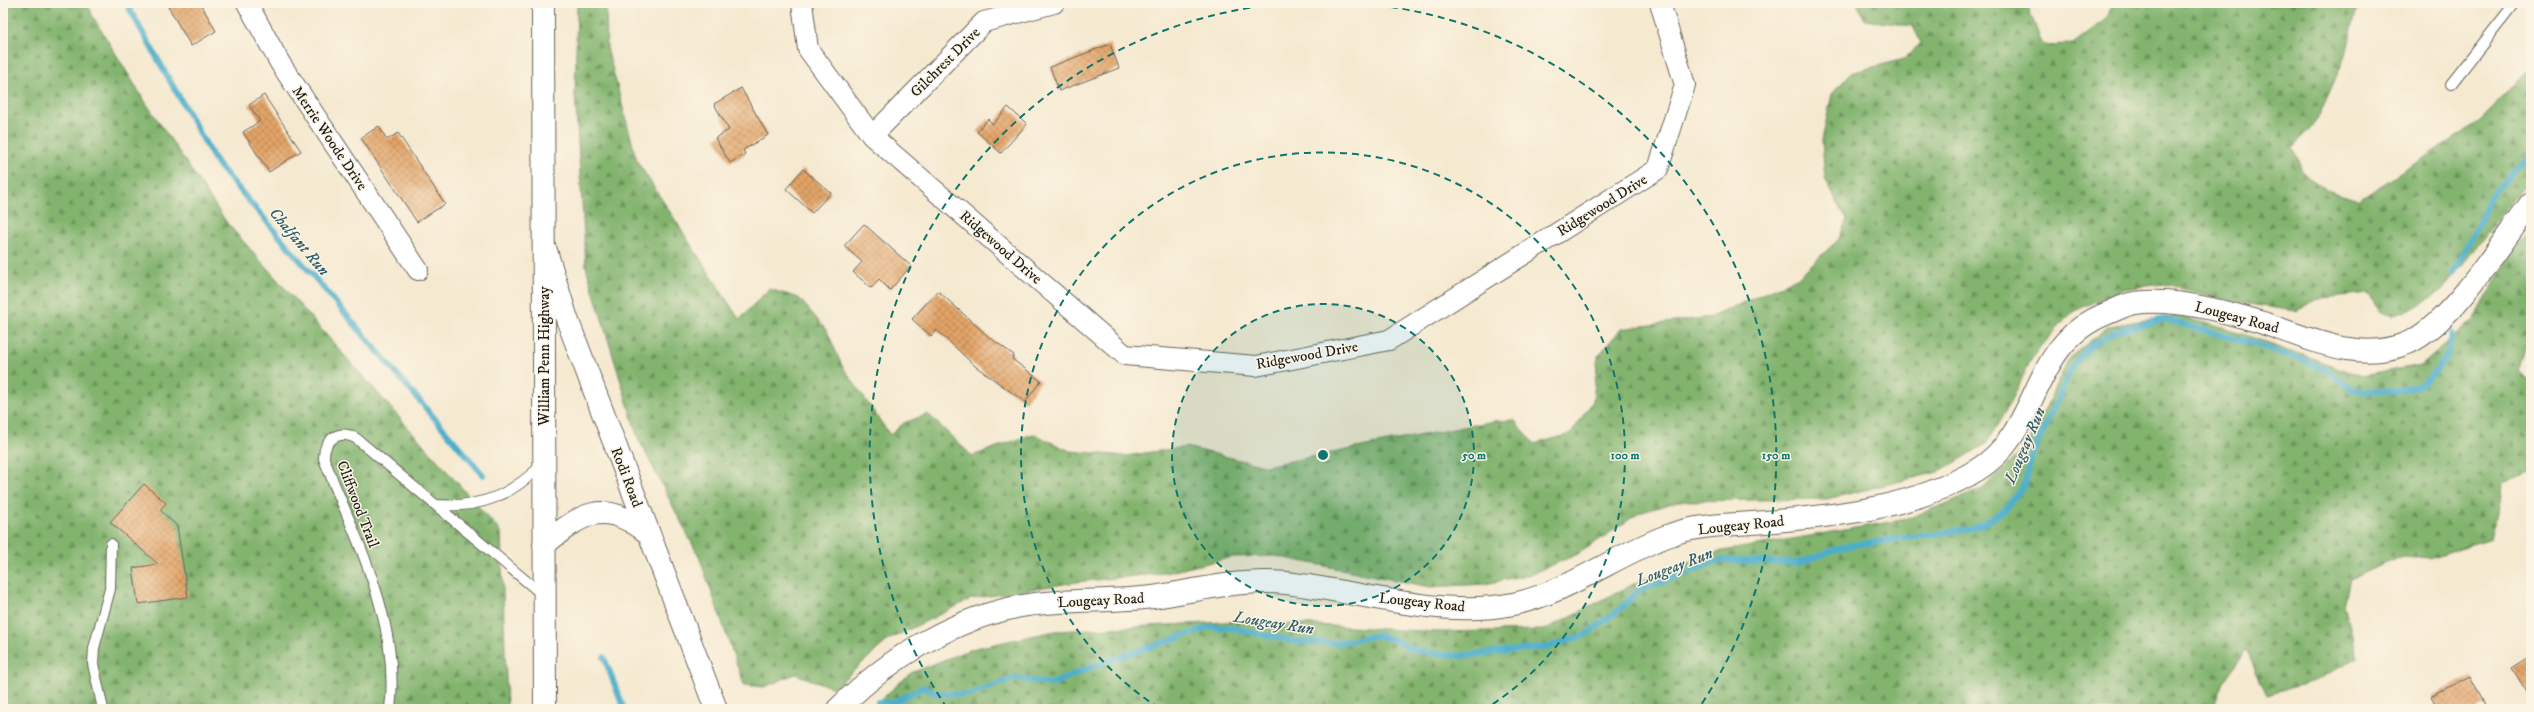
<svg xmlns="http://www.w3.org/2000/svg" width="2534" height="712" viewBox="0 0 2534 712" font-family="'IM FELL DW Pica',serif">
<defs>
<pattern id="forest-firs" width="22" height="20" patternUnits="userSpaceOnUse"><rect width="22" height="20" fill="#82b46e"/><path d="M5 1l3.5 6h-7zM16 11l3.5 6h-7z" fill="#6a925a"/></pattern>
<pattern id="building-cross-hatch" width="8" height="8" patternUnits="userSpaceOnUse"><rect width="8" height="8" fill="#e3a467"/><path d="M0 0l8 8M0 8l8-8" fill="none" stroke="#b78554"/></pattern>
</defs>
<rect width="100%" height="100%" fill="#fcf5e5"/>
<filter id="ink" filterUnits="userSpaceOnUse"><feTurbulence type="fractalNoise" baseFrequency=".025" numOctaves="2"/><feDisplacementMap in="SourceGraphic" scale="8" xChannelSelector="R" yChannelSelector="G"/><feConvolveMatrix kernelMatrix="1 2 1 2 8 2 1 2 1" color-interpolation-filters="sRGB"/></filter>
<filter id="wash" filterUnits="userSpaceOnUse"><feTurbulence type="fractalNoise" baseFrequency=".012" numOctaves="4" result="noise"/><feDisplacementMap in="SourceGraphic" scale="16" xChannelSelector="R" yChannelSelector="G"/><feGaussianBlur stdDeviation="0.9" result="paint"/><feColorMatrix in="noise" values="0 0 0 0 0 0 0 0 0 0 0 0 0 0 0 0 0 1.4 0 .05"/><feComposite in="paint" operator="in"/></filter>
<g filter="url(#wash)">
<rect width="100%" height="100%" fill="#f5e9d0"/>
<path fill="url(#forest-firs)" stroke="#4f6845" d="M 3,3 L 88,3 L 92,15 L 144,100 L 227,223 L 501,532 L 507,709 L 3,709 Z
M 577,3 L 606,3 L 607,48 L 637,161 L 739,319 L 769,289 L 799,298 L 827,331 L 842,366 L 890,435 L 904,423 L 928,414 L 972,456 L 1033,434 L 1070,451 L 1125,456 L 1186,447 L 1265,466 L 1494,421 L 1514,420 L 1534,444 L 1571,434 L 1593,401 L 1598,356 L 1621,329 L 1711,317 L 1797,278 L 1838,240 L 1847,220 L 1825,179 L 1822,140 L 1832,94 L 1851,73 L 1904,59 L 1921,43 L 1913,26 L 1865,20 L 1857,3 L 2026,3 L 2043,45 L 2073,44 L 2107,18 L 2113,3 L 2358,3 L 2346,55 L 2317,120 L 2293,148 C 2305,185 2325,190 2359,200 L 2480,121 L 2507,90 L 2531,70 L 2531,181 L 2521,189 L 2443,290 L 2412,309 L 2392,316 L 2380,312 L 2370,293 L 2322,298 L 2296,311 L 2236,302 L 2162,284 L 2123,289 L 2072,312 L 2032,357 L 2013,398 L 1986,444 L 1938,472 L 1827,499 L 1679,501 L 1639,513 L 1578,554 L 1531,574 L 1485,584 L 1430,587 L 1275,556 L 1233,557 L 1165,573 L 1076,582 L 971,599 L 888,640 L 834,688 L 795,674 L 764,687 L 744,685 L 700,559 L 638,438 L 586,267 L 575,94 Z
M 2531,231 L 2531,327 L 2518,372 L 2531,380 L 2531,473 L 2502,483 L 2500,503 L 2490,538 L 2430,558 L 2403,556 L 2350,579 L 2344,605 L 2358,657 L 2318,680 L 2267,695 L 2246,650 L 2223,682 L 2213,709 L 870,709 L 911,673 L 971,649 L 1055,631 L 1244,621 L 1437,632 L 1544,630 L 1637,582 L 1717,552 L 1907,519 L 1982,489 L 2027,447 L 2069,358 L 2109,326 L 2177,315 L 2243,334 L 2362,376 L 2421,365 L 2475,318 L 2514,249 Z"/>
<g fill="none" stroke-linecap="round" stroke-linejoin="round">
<path stroke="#4caecb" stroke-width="6" d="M 126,3 L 216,162 L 483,475
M 2453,274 L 2476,229 L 2490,197 L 2531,155
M 604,657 L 624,709
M 878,702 L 892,703 L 924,687 L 935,693 L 967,695 L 1015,678 L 1052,684 L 1093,666 L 1210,627 L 1232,628 L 1297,642 L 1339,643 L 1377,635 L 1394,640 L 1413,650 L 1459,656 L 1548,647 L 1585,635 L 1619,610 L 1638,591 L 1722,560 L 1799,563 L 1845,546 L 1969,529 L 1987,522 L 2007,508 L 2026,481 L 2032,455 L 2074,364 L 2091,345 L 2116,331 L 2164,319 L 2261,346 L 2326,369 L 2352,390 L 2370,391 L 2401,391 L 2420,386 L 2436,371 L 2448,353 L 2452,333"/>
</g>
<g id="blocks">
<path fill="url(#building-cross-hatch)" d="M 166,3 L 200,3 L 216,31 L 191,46 Z
M 1110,44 L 1119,68 L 1059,91 L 1050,67 Z
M 741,88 L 768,135 L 743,150 L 745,154 L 730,163 L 715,138 L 729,130 L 714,104 Z
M 264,95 L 301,151 L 269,172 L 243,132 L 260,121 L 249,105 Z
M 1008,107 L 1027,124 L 1001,153 L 977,132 L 988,119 L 993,124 Z
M 379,126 L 387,140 L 398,133 L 445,204 L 417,222 L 361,138 Z
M 803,169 L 831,193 L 812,213 L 786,189 Z
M 864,224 L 911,266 L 890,290 L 879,279 L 871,288 L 853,272 L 862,262 L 844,246 Z
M 938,291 L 989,337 L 1014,355 L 1012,359 L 1041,381 L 1025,402 L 975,366 L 937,330 L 931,336 L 912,319 Z
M 144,484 L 166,503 L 160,510 L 177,526 L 188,597 L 138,604 L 133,568 L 158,564 L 110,522 Z
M 2531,656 L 2531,699 L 2512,668 Z
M 2470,676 L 2485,705 L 2476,709 L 2438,709 L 2431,696 Z"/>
</g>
</g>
<g filter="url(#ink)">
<use href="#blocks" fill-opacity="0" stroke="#68645b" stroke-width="1"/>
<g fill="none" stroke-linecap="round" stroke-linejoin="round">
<g stroke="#68645b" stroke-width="12">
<path id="lane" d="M 2451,84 L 2515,3
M 436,505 C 482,508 509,496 542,465
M 103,709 L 93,664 L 94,648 L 110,589 L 111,544
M 390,709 C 401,622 355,538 324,459 C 323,440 339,428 357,439 L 544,596"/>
</g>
<g stroke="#68645b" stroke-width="22">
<path id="street" d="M 247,3 L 280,63 L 418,270
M 802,3 L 808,49 L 872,136 L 1125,355 L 1256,366 L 1389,340 L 1658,169 L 1685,85 L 1660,3
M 872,136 L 984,22 L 1054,3"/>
</g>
<g stroke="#68645b" stroke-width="24">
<path id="secondary" d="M 838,709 C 890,657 956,616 1028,605 C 1069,599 1111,602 1153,597 C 1196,591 1242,578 1286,583 C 1360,591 1439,619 1513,604 C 1570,592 1616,554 1670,535 C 1699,524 1735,525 1765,522 C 1836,516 1915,508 1977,470 C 2043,430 2027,344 2108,313 C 2116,310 2126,304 2135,303 C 2173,298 2220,310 2257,321 C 2285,330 2319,345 2348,349 C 2367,352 2387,351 2405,344 C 2448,329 2503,240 2531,203"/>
</g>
<g stroke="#68645b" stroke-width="24">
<path id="primary" d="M 546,251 L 567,319 L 716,709"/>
</g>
<g stroke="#68645b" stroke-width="24">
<path id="highway" d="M 543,3 L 545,709
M 544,545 C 582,513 604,498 648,533"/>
</g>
<use href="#lane" stroke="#fff" stroke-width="10"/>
<use href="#street" stroke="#fff" stroke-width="20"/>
<use href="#secondary" stroke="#fff" stroke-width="22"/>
<use href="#primary" stroke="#fff" stroke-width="22"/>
<use href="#highway" stroke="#fff" stroke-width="22"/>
</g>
</g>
<circle cx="1323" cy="455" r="151" fill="#0f766e" fill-opacity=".12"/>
<g fill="none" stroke="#0f766e" stroke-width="2" stroke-dasharray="7 5">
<circle cx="1323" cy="455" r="151"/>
<path d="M1159 708A302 302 0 1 1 1487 708"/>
<path d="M947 708A453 453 0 0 1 1291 3M1355 3A453 453 0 0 1 1699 708"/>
</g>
<g text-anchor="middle" stroke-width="3" stroke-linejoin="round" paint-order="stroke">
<g font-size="15" fill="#1c1c1c" stroke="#fcf5e5">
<text transform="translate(945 62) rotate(-45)" y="5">Gilchrest Drive</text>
<text transform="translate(330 138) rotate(56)" y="5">Merrie Woode Drive</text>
<text transform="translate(1602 205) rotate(-32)" y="5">Ridgewood Drive</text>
<text transform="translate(1001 247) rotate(41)" y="5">Ridgewood Drive</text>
<text transform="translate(2237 317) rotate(15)" y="5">Lougeay Road</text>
<text transform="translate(1307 355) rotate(-10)" y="5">Ridgewood Drive</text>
<text transform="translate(544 356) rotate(-90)" y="5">William Penn Highway</text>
<text transform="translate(627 477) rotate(69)" y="5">Rodi Road</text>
<text transform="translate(358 504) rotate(69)" y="5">Cliffwood Trail</text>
<text transform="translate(1741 525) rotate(-6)" y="5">Lougeay Road</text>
<text transform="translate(1101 600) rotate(-3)" y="5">Lougeay Road</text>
<text transform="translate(1422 602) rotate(6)" y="5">Lougeay Road</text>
</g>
<g font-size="16" font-style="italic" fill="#325e6b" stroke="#fcf5e5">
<text transform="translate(300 241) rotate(50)" y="6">Chalfant Run</text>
<text transform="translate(2024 445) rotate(-67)" y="6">Lougeay Run</text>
<text transform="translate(1674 566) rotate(-21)" y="6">Lougeay Run</text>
<text transform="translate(1274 622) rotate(9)" y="6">Lougeay Run</text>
</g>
</g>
<circle cx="1323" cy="455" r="6" fill="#0f766e" stroke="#fcf5e5" stroke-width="2"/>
<g font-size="12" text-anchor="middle" font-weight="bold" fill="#0f766e" stroke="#fcf5e5" stroke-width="3" stroke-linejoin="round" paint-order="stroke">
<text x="1474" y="459">50 m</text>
<text x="1625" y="459">100 m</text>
<text x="1776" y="459">150 m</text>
</g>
<rect width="2534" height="712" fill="none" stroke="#fcf5e5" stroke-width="16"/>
</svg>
